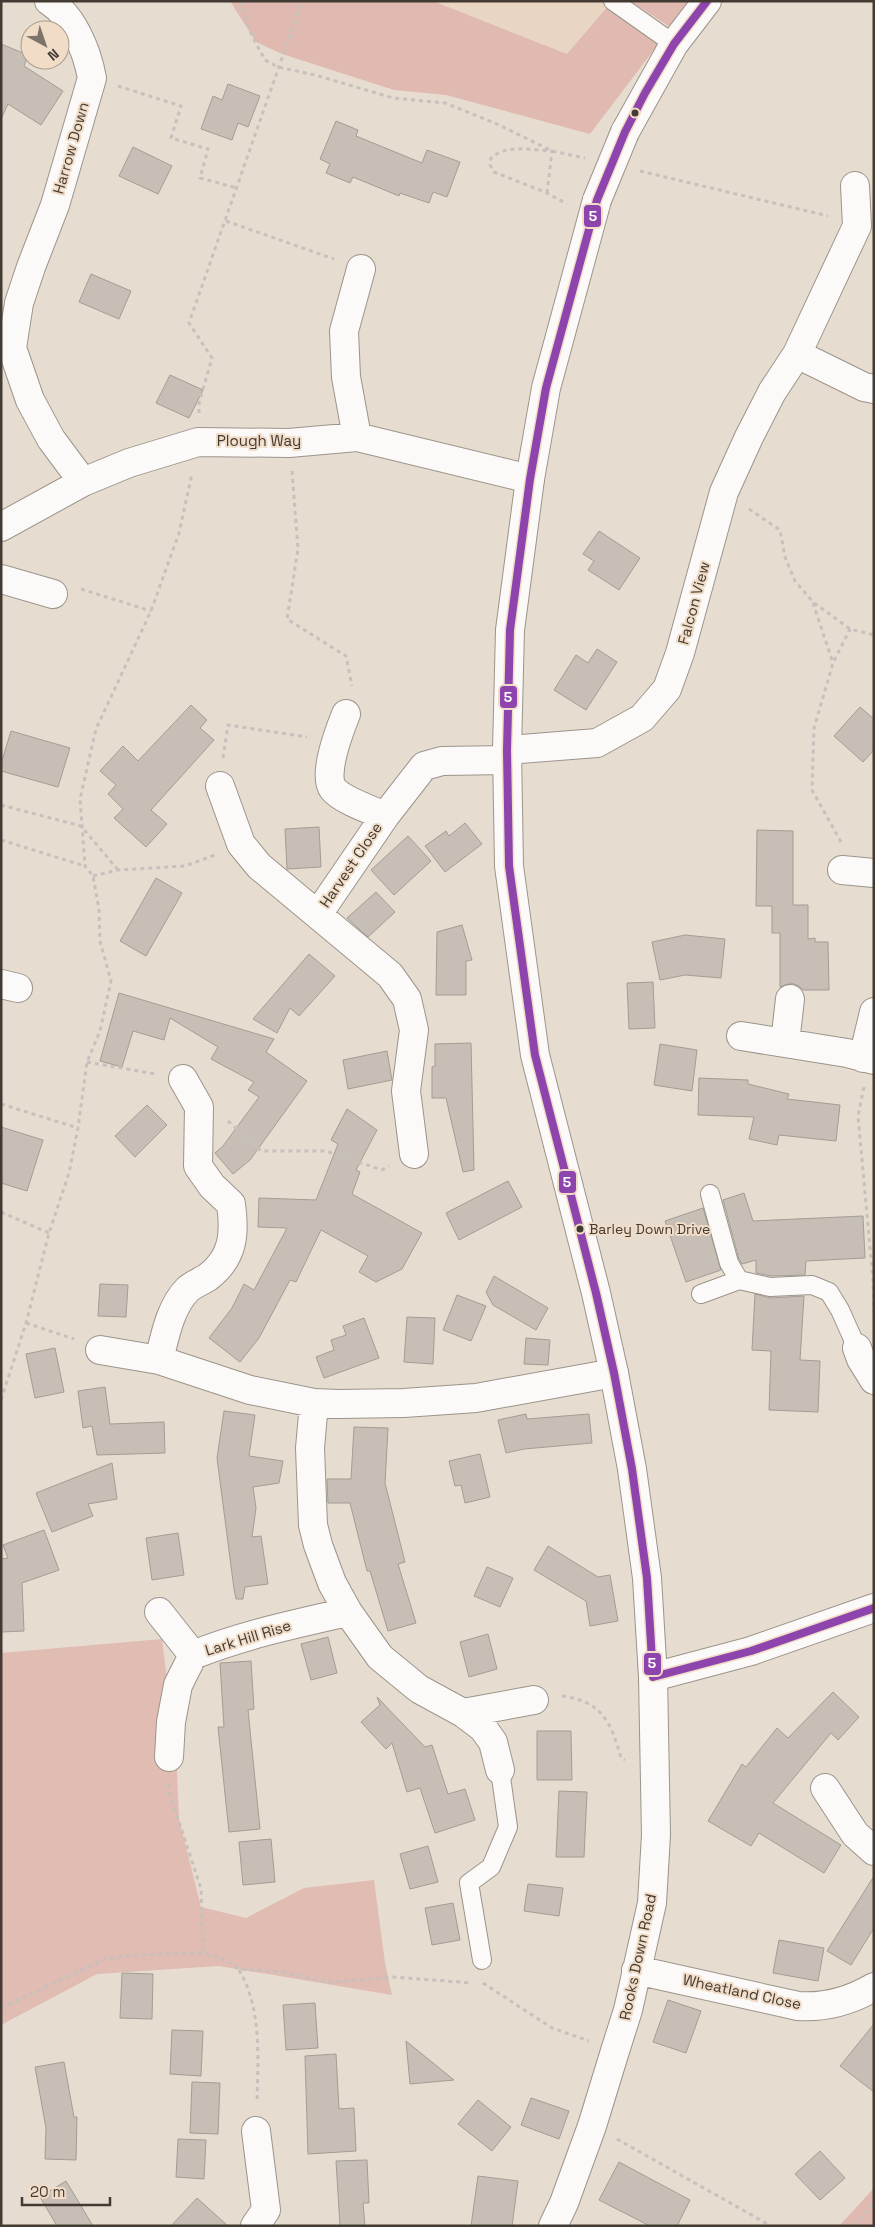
<svg xmlns="http://www.w3.org/2000/svg" width="875" height="2227" viewBox="0 0 875 2227" font-family="'Space Grotesk',sans-serif">
<rect width="100%" height="100%" fill="#e7dcd0"/>
<path fill="#e8d5c2" d="M 434,1 L 610,1 L 567,54 Z"/>
<path fill="#e0bcb3" d="M 162,1639 L 176,1752 L 179,1819 L 201,1907 L 246,1918 L 304,1888 L 374,1880 L 385,1963 L 392,1995 L 219,1966 L 97,1974 L 1,2025 L 1,1653 Z"/>
<path fill="#e0b9b0" d="M 230,1 L 433,1 L 567,54 L 607,7 L 659,43 L 590,134 L 446,95 L 394,90 L 282,54 L 256,42 Z
M 630,1 L 694,1 L 670,27 Z
M 874,2188 L 874,2226 L 839,2226 Z"/>
<path fill="#c7bfb6" stroke="#a39d93" d="M 1,44 L 28,55 L 24,66 L 63,91 L 41,125 L 8,104 L 1,119 Z
M 228,84 L 260,96 L 248,127 L 238,123 L 232,140 L 201,129 L 213,96 L 222,100 Z
M 336,121 L 358,130 L 356,136 L 422,163 L 427,150 L 460,162 L 447,197 L 433,192 L 429,203 L 400,193 L 399,196 L 353,177 L 350,183 L 326,173 L 330,164 L 320,159 Z
M 133,147 L 172,166 L 158,194 L 119,176 Z
M 91,274 L 131,291 L 119,319 L 79,302 Z
M 170,375 L 203,390 L 189,418 L 156,403 Z
M 599,531 L 640,558 L 619,590 L 588,570 L 594,561 L 583,554 Z
M 597,649 L 617,662 L 586,710 L 554,690 L 576,655 L 588,663 Z
M 191,705 L 207,720 L 200,728 L 214,740 L 151,810 L 167,824 L 146,847 L 114,818 L 123,809 L 108,794 L 116,785 L 100,771 L 123,746 L 138,761 Z
M 860,707 L 874,719 L 874,750 L 863,762 L 834,736 Z
M 11,731 L 70,748 L 58,787 L 1,771 L 1,764 Z
M 465,823 L 482,844 L 445,872 L 425,846 L 446,831 L 449,836 Z
M 319,827 L 321,867 L 287,869 L 285,829 Z
M 757,830 L 793,831 L 793,905 L 808,905 L 808,939 L 815,938 L 815,942 L 828,942 L 829,990 L 803,990 L 799,986 L 791,983 L 780,987 L 780,933 L 772,933 L 772,906 L 756,906 Z
M 408,836 L 431,861 L 394,895 L 371,870 Z
M 156,878 L 182,893 L 146,956 L 120,941 Z
M 376,892 L 395,912 L 368,937 L 347,918 Z
M 462,925 L 472,960 L 466,961 L 466,995 L 436,995 L 437,932 Z
M 685,935 L 725,939 L 721,978 L 685,975 L 660,980 L 652,942 Z
M 309,954 L 335,976 L 299,1016 L 290,1008 L 277,1033 L 253,1019 Z
M 653,982 L 655,1028 L 629,1029 L 627,983 Z
M 119,993 L 274,1039 L 266,1052 L 307,1081 L 250,1160 L 233,1174 L 215,1153 L 223,1146 L 259,1097 L 248,1090 L 254,1082 L 211,1059 L 218,1047 L 170,1018 L 164,1040 L 133,1031 L 122,1067 L 100,1061 Z
M 471,1043 L 474,1170 L 463,1172 L 446,1098 L 432,1098 L 432,1067 L 435,1066 L 435,1044 Z
M 660,1044 L 697,1050 L 692,1091 L 654,1085 Z
M 387,1051 L 392,1080 L 348,1089 L 343,1060 Z
M 699,1078 L 748,1080 L 748,1084 L 789,1094 L 787,1099 L 840,1105 L 836,1141 L 779,1135 L 777,1145 L 749,1139 L 754,1117 L 698,1115 Z
M 147,1105 L 167,1125 L 135,1157 L 115,1136 Z
M 347,1109 L 377,1130 L 356,1170 L 360,1172 L 352,1194 L 422,1233 L 402,1269 L 376,1282 L 359,1272 L 368,1256 L 321,1230 L 296,1282 L 290,1280 L 259,1338 L 240,1362 L 209,1338 L 232,1308 L 244,1284 L 254,1290 L 287,1228 L 258,1227 L 259,1198 L 316,1200 L 338,1144 L 331,1140 Z
M 1,1127 L 43,1140 L 27,1191 L 1,1183 Z
M 508,1181 L 522,1207 L 459,1240 L 446,1213 Z
M 744,1193 L 753,1221 L 863,1216 L 865,1258 L 806,1261 L 805,1275 L 771,1276 L 756,1273 L 756,1260 L 742,1264 L 739,1259 L 723,1200 Z
M 703,1208 L 721,1270 L 686,1282 L 665,1221 Z
M 494,1276 L 548,1308 L 536,1330 L 493,1305 L 486,1292 Z
M 100,1284 L 128,1285 L 126,1317 L 98,1316 Z
M 755,1294 L 770,1298 L 804,1296 L 800,1360 L 820,1361 L 818,1412 L 769,1410 L 771,1351 L 752,1350 Z
M 457,1295 L 486,1306 L 471,1341 L 443,1330 Z
M 407,1317 L 435,1318 L 433,1364 L 404,1362 Z
M 364,1318 L 379,1358 L 324,1378 L 316,1357 L 334,1350 L 331,1340 L 346,1335 L 343,1326 Z
M 526,1338 L 550,1340 L 548,1365 L 524,1364 Z
M 55,1348 L 64,1392 L 35,1398 L 26,1354 Z
M 105,1387 L 110,1424 L 164,1422 L 165,1453 L 97,1455 L 92,1426 L 83,1428 L 78,1391 Z
M 224,1411 L 255,1415 L 249,1456 L 283,1461 L 279,1483 L 253,1487 L 256,1508 L 252,1537 L 261,1536 L 268,1584 L 245,1587 L 243,1599 L 236,1599 L 234,1589 L 217,1458 Z
M 526,1414 L 527,1419 L 589,1414 L 592,1443 L 524,1449 L 506,1453 L 498,1420 Z
M 354,1427 L 388,1428 L 385,1483 L 405,1562 L 398,1564 L 416,1623 L 388,1631 L 370,1571 L 367,1571 L 350,1503 L 328,1503 L 327,1479 L 351,1479 Z
M 480,1454 L 490,1497 L 465,1503 L 461,1485 L 455,1486 L 449,1461 Z
M 112,1463 L 117,1499 L 88,1504 L 93,1516 L 52,1532 L 36,1493 Z
M 44,1530 L 59,1570 L 22,1583 L 24,1631 L 1,1632 L 1,1559 L 8,1558 L 3,1545 Z
M 178,1533 L 184,1575 L 152,1580 L 146,1538 Z
M 548,1546 L 598,1577 L 610,1575 L 618,1621 L 590,1626 L 586,1601 L 534,1570 Z
M 487,1567 L 513,1578 L 500,1607 L 474,1596 Z
M 488,1634 L 497,1669 L 469,1677 L 460,1642 Z
M 328,1637 L 337,1673 L 311,1680 L 301,1644 Z
M 251,1661 L 254,1709 L 248,1710 L 260,1829 L 229,1832 L 218,1727 L 224,1727 L 220,1663 Z
M 833,1692 L 859,1717 L 838,1740 L 831,1733 L 773,1803 L 841,1845 L 824,1873 L 759,1833 L 751,1846 L 708,1821 L 742,1764 L 746,1767 L 777,1728 L 788,1738 Z
M 377,1697 L 425,1747 L 432,1745 L 448,1794 L 465,1789 L 475,1820 L 435,1833 L 420,1788 L 407,1792 L 392,1743 L 386,1749 L 361,1722 L 380,1705 Z
M 537,1731 L 571,1731 L 572,1780 L 537,1780 Z
M 559,1791 L 587,1792 L 584,1857 L 556,1857 Z
M 271,1839 L 275,1882 L 243,1885 L 239,1842 Z
M 428,1846 L 438,1882 L 410,1889 L 400,1854 Z
M 874,1876 L 874,1928 L 851,1965 L 827,1951 Z
M 528,1884 L 563,1888 L 559,1916 L 524,1911 Z
M 453,1903 L 460,1940 L 432,1945 L 425,1908 Z
M 779,1940 L 824,1948 L 818,1981 L 773,1973 Z
M 122,1973 L 153,1974 L 152,2019 L 120,2018 Z
M 668,2000 L 701,2011 L 686,2053 L 653,2042 Z
M 315,2003 L 318,2048 L 286,2050 L 283,2005 Z
M 874,2024 L 874,2092 L 840,2066 Z
M 172,2030 L 203,2031 L 201,2076 L 170,2074 Z
M 406,2041 L 454,2080 L 410,2084 Z
M 336,2054 L 339,2109 L 354,2108 L 356,2151 L 308,2154 L 305,2056 Z
M 64,2062 L 74,2117 L 77,2117 L 76,2160 L 45,2159 L 46,2128 L 35,2067 Z
M 192,2082 L 220,2083 L 218,2134 L 190,2133 Z
M 531,2098 L 569,2111 L 559,2139 L 521,2125 Z
M 478,2100 L 511,2127 L 492,2151 L 458,2124 Z
M 178,2139 L 206,2140 L 204,2179 L 176,2177 Z
M 820,2151 L 845,2178 L 820,2200 L 795,2174 Z
M 367,2160 L 369,2203 L 363,2203 L 365,2226 L 340,2226 L 336,2161 Z
M 619,2162 L 690,2200 L 677,2226 L 650,2226 L 599,2200 Z
M 478,2176 L 518,2181 L 512,2226 L 471,2226 Z
M 66,2181 L 93,2226 L 57,2226 L 40,2197 Z
M 197,2198 L 228,2226 L 171,2226 Z"/>
<g fill="none" stroke-linecap="round" stroke-linejoin="round">
<g stroke="#9c948b" stroke-width="20">
<path id="lane" d="M 613,1 L 674,44
M 710,1194 L 729,1263 L 739,1280 L 770,1287 L 812,1285 L 829,1292 L 840,1310 L 857,1348
M 701,1294 L 739,1280
M 482,1960 L 469,1883 L 491,1867 L 508,1827 L 500,1770"/>
</g>
<g stroke="#9c948b" stroke-width="30">
<path id="street" d="M 49,1 C 73,16 87,51 92,78 L 55,205 L 31,267 L 19,303 L 12,348 L 30,400 L 51,439 L 83,482
M 797,354 L 864,387 L 874,389
M 357,437 L 346,377 L 344,331 L 361,269
M 1,527 L 83,482 L 129,463 L 198,442 L 289,443 L 357,437 L 530,479
M 1,579 L 53,594
M 346,714 C 340,729 322,775 333,789 C 342,800 371,810 385,816
M 507,750 L 597,743 L 642,718 L 667,689 L 680,653 L 724,492 L 749,437 L 772,392 L 797,354 L 857,226 L 855,186
M 220,786 L 241,844 L 259,866 L 390,975 L 407,999 L 414,1030 L 406,1091 L 414,1154
M 842,870 L 874,873
M 318,914 L 385,816 L 424,766 L 442,761 L 508,760
M 1,984 L 18,988
M 741,1036 L 847,1053 L 874,1060
M 785,1043 L 790,999
M 863,1058 L 874,1012
M 183,1079 L 199,1107 L 198,1166 L 212,1186 L 231,1204 C 235,1233 234,1257 208,1277 C 202,1281 194,1284 188,1289 C 170,1307 165,1336 159,1360 L 250,1390 L 314,1403 L 339,1404 L 404,1403 L 476,1398 L 614,1373
M 857,1348 L 861,1359 L 874,1380
M 100,1350 L 159,1360
M 314,1403 L 310,1448 L 313,1525 L 318,1545 L 332,1583 L 348,1612 L 380,1657 L 419,1689 L 463,1713 L 483,1728 L 493,1742 L 500,1770
M 159,1612 L 193,1655
M 463,1713 L 534,1700
M 169,1757 L 171,1722 L 178,1685 L 193,1655 C 243,1635 295,1624 348,1612
M 825,1788 L 855,1834 L 874,1851
M 636,1970 L 798,2006 C 826,2008 850,2001 874,1987
M 255,2226 L 266,2210 L 256,2131
M 553,2226 L 564,2203 L 592,2126 L 615,2051 L 628,2010 L 652,1903 L 656,1835 L 653,1677"/>
</g>
<g stroke="#9c948b" stroke-width="30">
<path id="secondary" d="M 625,132 L 674,44 L 707,1
M 597,200 L 546,388 L 530,479 L 510,630 L 507,750 L 509,866 L 535,1055 L 596,1293 L 614,1373 L 632,1469 L 647,1578 L 653,1677 L 751,1651 L 874,1608"/>
</g>
<path stroke="#c7c1be" stroke-width="3" stroke-dasharray="4 4" stroke-linecap="butt" d="M 241,1 L 252,36 L 265,60 L 278,67 L 315,75 L 393,98 L 445,103 L 497,124 L 552,151 L 585,158
M 118,86 L 181,106 L 171,138 L 208,149 L 200,178 L 237,188
M 640,171 L 828,216
M 547,193 L 552,151 C 532,150 506,144 491,158 L 490,165 L 494,172 L 547,193 L 567,204
M 226,221 L 334,259
M 199,413 L 199,403 L 212,358 L 189,323 L 302,1
M 292,471 L 298,549 L 287,619 L 346,656 L 352,686
M 749,509 L 780,530 L 785,557 L 795,581 L 813,602 L 850,629 L 874,635
M 81,589 L 151,611
M 813,603 L 833,663
M 223,758 L 228,725 L 307,737
M 1,805 L 81,826 L 118,870
M 1,840 L 85,866
M 841,842 L 812,790 L 814,728 L 833,663 L 850,629
M 93,876 L 118,870 L 185,866 L 215,855
M 87,1062 L 155,1074
M 864,1087 L 858,1116 L 873,1280 L 874,1315
M 1,1104 L 78,1128
M 228,1121 L 261,1151 L 326,1151 L 382,1170 L 389,1166
M 1,1212 L 49,1233
M 26,1323 L 74,1339
M 1,1400 L 26,1323 L 49,1233 L 69,1173 L 78,1128 L 87,1062 L 100,1031 L 111,981 L 100,941 L 99,909 L 93,876 L 85,866 L 80,799 L 96,729 L 151,611 L 179,533 L 192,474
M 562,1696 C 601,1701 611,1721 621,1758 L 625,1760
M 169,1784 L 169,1791 L 201,1889 L 203,1953
M 239,1970 C 262,2008 258,2059 257,2103
M 483,1983 L 552,2028 L 589,2041
M 1,2008 L 105,1959 L 136,1955 L 203,1953 L 226,1960 L 238,1969 L 274,1971 L 330,1982 L 394,1977 L 472,1983
M 617,2139 L 771,2226
M 855,2226 L 874,2203"/>
<use href="#lane" stroke="#fbfaf8" stroke-width="18"/>
<use href="#street" stroke="#fbfaf8" stroke-width="28"/>
<use href="#secondary" stroke="#fbfaf8" stroke-width="28"/>
<g stroke="#9c948b" stroke-width="30" stroke-linecap="butt">
<path id="secondary-bridge" d="M 597,200 L 625,132"/>
</g>
<use href="#secondary-bridge" stroke="#fbfaf8" stroke-width="28"/>
<g stroke="#f0dcc7" stroke-width="11">
<path id="bus-1" d="M 707,1 L 674,44 L 645,93 L 625,132 L 597,200 L 546,388 L 530,479 L 510,630 L 507,750 L 509,866 L 535,1055 L 596,1293 L 614,1373 L 632,1469 L 647,1578 L 653,1677 L 751,1651 L 874,1608"/>
</g>
<use href="#bus-1" stroke="#8e44ad" stroke-width="8"/>
</g>
<g fill="#433b33" stroke="#f0dcc7" stroke-width="2">
<circle cx="635" cy="113" r="4.5"/>
<circle cx="580" cy="1229" r="4.5"/>
</g>
<g text-anchor="middle" stroke-width="4" stroke-linejoin="round" paint-order="stroke">
<g font-size="14" fill="#433b33" stroke="#f0dcc7" text-anchor="start">
<text x="589" y="1234">Barley Down Drive</text>
</g>
<g font-size="15" fill="#433b33" stroke="#f0dcc7">
<text transform="translate(71 148) rotate(-74)" y="5">Harrow Down</text>
<text x="259" y="446">Plough Way</text>
<text transform="translate(694 603) rotate(-75)" y="5">Falcon View</text>
<text transform="translate(351 865) rotate(-56)" y="5">Harvest Close</text>
<text transform="translate(248 1638) rotate(-17)" y="5">Lark Hill Rise</text>
<text transform="translate(638 1957) rotate(-78)" y="5">Rooks Down Road</text>
<text transform="translate(742 1992) rotate(12)" y="5">Wheatland Close</text>
</g>
</g>
<g stroke="#f0dcc7" stroke-width="2">
<rect x="583" y="204" width="19" height="24" rx="5" fill="#8e44ad"/>
<rect x="499" y="685" width="19" height="24" rx="5" fill="#8e44ad"/>
<rect x="558" y="1170" width="19" height="24" rx="5" fill="#8e44ad"/>
<rect x="643" y="1652" width="19" height="24" rx="5" fill="#8e44ad"/>
</g>
<g font-size="14" text-anchor="middle" font-weight="bold" fill="#fff">
<text x="593" y="221">5</text>
<text x="508" y="702">5</text>
<text x="567" y="1187">5</text>
<text x="652" y="1668">5</text>
</g>
<rect width="875" height="2227" fill="none" stroke="#433b33" stroke-width="5"/>
<g transform="translate(45 45) rotate(140)"><circle r="24" fill="#f0dcc7" stroke="#ab9c8c"/>
<path d="M0-4L9 19L0 12L-9 19Z" fill="#7c736a"/>
<text y="-8" font-size="14" font-weight="bold" text-anchor="middle" fill="#433b33">N</text>
</g>
<path d="M22 2197v8h88v-8" fill="none" stroke="#433b33" stroke-width="2.5"/>
<text x="30" y="2197" font-size="15" fill="#433b33" stroke="#f0dcc7" stroke-width="4" paint-order="stroke">20 m</text>
</svg>
